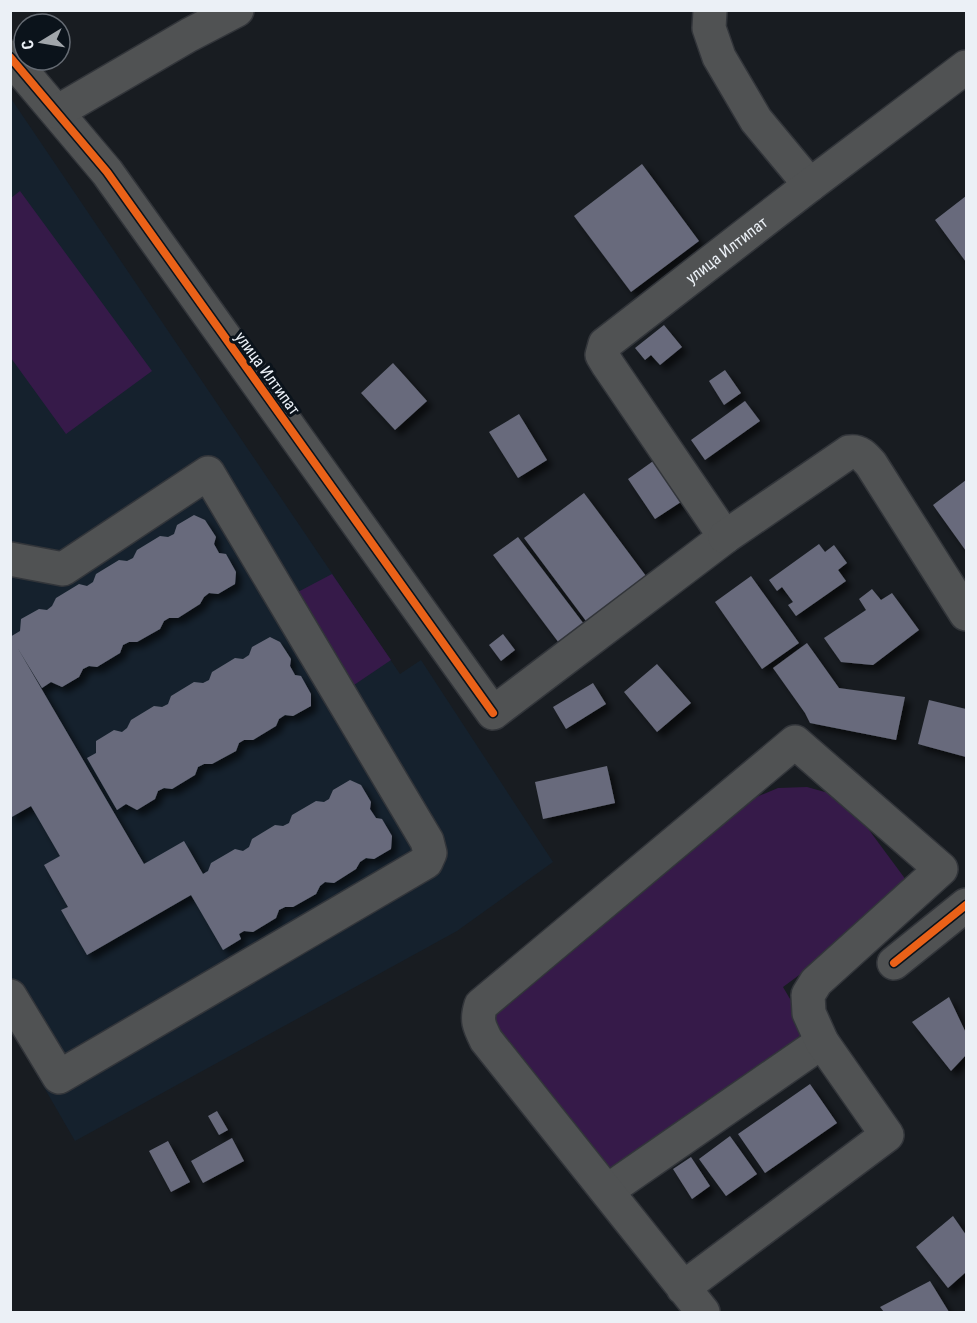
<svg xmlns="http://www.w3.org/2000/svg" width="977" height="1323" viewBox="0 0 977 1323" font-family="'Roboto Condensed',sans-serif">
<defs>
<filter id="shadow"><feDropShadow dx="5.5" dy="5.5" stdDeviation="3" flood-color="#0009"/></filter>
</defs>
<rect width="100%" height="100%" fill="#181c21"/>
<path fill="#15212d" d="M 10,97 L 400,674 L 421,660 L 553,862 L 457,931 L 75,1141 L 11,1030 Z"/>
<path fill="#361a49" d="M 20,191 L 152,371 L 66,434 L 11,358 L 11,198 Z
M 332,574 L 391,660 L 354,685 L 296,593 Z
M 807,787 L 832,794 L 852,807 L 909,884 L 905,897 L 783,987 L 803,1021 L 805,1035 L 616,1171 L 606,1171 L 491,1023 L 502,998 L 754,798 L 778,788 Z"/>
<path fill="#686b7c" filter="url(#shadow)" d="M 642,164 L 699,241 L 631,292 L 574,216 Z
M 966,196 L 966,262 L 935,220 Z
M 664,325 L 682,347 L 660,365 L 651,355 L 645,360 L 635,348 Z
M 393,363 L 427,401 L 395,430 L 361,393 Z
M 725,370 L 741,393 L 724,405 L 709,381 Z
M 745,401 L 760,421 L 705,460 L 691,440 Z
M 519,414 L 547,460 L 518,478 L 489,432 Z
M 656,459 L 684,500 L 655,519 L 628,479 Z
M 966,480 L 966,551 L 933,505 Z
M 584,493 L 646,576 L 586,621 L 524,538 Z
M 194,515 L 205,520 L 216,537 L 214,544 L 219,553 L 226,554 L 236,572 L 235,584 L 218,594 L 209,593 L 204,597 L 200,604 L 178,618 L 169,618 L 164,621 L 160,629 L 137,642 L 129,642 L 123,645 L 120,653 L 97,667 L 89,666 L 83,669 L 79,677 L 62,687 L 51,682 L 42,688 L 17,647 L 144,864 L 184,841 L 203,874 L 208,871 L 211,863 L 235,849 L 243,851 L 249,847 L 252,839 L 275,825 L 283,826 L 289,823 L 292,815 L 316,801 L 324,802 L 329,799 L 333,790 L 350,780 L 361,785 L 371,802 L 370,809 L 376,818 L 382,819 L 392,836 L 391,849 L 374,859 L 366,858 L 360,862 L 356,869 L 334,883 L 325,882 L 320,886 L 316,894 L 293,907 L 285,907 L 279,910 L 276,918 L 253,932 L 244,931 L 239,934 L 241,939 L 223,950 L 191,895 L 87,955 L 61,910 L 68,907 L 44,865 L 60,856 L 31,806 L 10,818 L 10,637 L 20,631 L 21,619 L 39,609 L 47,610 L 52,606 L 56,598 L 79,584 L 87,586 L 93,582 L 96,574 L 119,560 L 127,561 L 133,558 L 137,550 L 160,536 L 168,537 L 174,534 L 177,525 Z
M 518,537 L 590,632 L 565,651 L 493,555 Z
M 819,544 L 825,552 L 834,545 L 847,563 L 838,570 L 846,581 L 796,616 L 788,605 L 793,602 L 782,587 L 777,591 L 769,580 Z
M 751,576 L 799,643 L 762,669 L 715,602 Z
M 872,589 L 881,600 L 892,593 L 919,630 L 873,665 L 841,662 L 824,638 L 866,610 L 859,599 Z
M 503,634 L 515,650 L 501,661 L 489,645 Z
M 270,637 L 280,642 L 291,659 L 290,666 L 295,675 L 301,676 L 311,694 L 311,706 L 293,716 L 285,715 L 279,719 L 276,726 L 253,740 L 244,740 L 239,743 L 236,751 L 212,764 L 204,764 L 198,767 L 195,775 L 172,789 L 164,788 L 158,791 L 155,799 L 137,810 L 126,804 L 117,810 L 87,758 L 96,753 L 96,741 L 114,730 L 122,732 L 127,728 L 131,720 L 154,706 L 162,707 L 168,704 L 171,696 L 194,682 L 203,683 L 209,680 L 212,672 L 235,658 L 243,659 L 249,655 L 252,647 Z
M 807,643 L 839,688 L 905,697 L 896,740 L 810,723 L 805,713 L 773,668 Z
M 657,664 L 691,703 L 657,732 L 624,692 Z
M 593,683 L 606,704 L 566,729 L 553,707 Z
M 929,700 L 966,709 L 966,757 L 918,744 Z
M 607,766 L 615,803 L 543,819 L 535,782 Z
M 949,997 L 966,1033 L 966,1055 L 951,1071 L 912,1022 Z
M 810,1084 L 837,1123 L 765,1173 L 738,1134 Z
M 217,1111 L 228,1130 L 219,1135 L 208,1116 Z
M 730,1136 L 757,1174 L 726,1196 L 699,1159 Z
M 232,1138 L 244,1161 L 203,1183 L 191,1161 Z
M 168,1141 L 190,1182 L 171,1192 L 149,1151 Z
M 691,1157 L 710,1186 L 692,1199 L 673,1169 Z
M 953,1216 L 966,1235 L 966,1272 L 948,1288 L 916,1247 Z
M 930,1281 L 949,1312 L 884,1312 L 880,1307 Z"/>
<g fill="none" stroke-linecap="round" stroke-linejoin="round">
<g stroke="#32353a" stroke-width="36">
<g id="minor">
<path d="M 710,11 L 709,28 L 719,57 L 756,120 L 810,185"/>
<path id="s1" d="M 10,57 L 107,172 L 493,713 L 725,537 L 608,365 L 602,355 L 605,344 L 810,185 L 966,67"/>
<path d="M 57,112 L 189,35 L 237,10"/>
<path d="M 725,537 L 849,452 C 859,450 865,457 871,464 L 966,614"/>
<path d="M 10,559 L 63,569 L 208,473 L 427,841 L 430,853 L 426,862 L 59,1077 L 10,996"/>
<path d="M 894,963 L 966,905"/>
<path d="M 607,1191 L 822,1042"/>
<path d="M 683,1288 L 887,1135 L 822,1042 L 809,1013 L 808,995 L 816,982 L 941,869 L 795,742 L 481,1005 C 476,1020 479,1026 486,1040 C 559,1131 631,1222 703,1312"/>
</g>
</g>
<use href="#minor" stroke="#505253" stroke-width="33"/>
<g stroke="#0b131b" stroke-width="11">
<path id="cycleway" d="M 10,57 L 107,172 L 493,713
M 894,963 L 966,905"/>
</g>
<use href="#cycleway" stroke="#ea6118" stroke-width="8"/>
</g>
<g text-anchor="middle" stroke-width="6" stroke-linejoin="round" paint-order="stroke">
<g font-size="16" fill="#ebf0f6" stroke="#0b131b">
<text dy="6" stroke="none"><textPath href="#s1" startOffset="1491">улица Илтипат</textPath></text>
<text transform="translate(268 373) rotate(54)" y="6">улица Илтипат</text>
</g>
</g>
<rect width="977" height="1323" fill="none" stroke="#ebf0f6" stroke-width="24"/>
<g transform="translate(42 42) rotate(259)"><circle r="28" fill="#0b131b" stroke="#656b73" stroke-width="1.5"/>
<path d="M0-4.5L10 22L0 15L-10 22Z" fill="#a1a6ab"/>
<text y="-9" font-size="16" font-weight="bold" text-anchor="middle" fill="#ebf0f6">С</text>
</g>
</svg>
